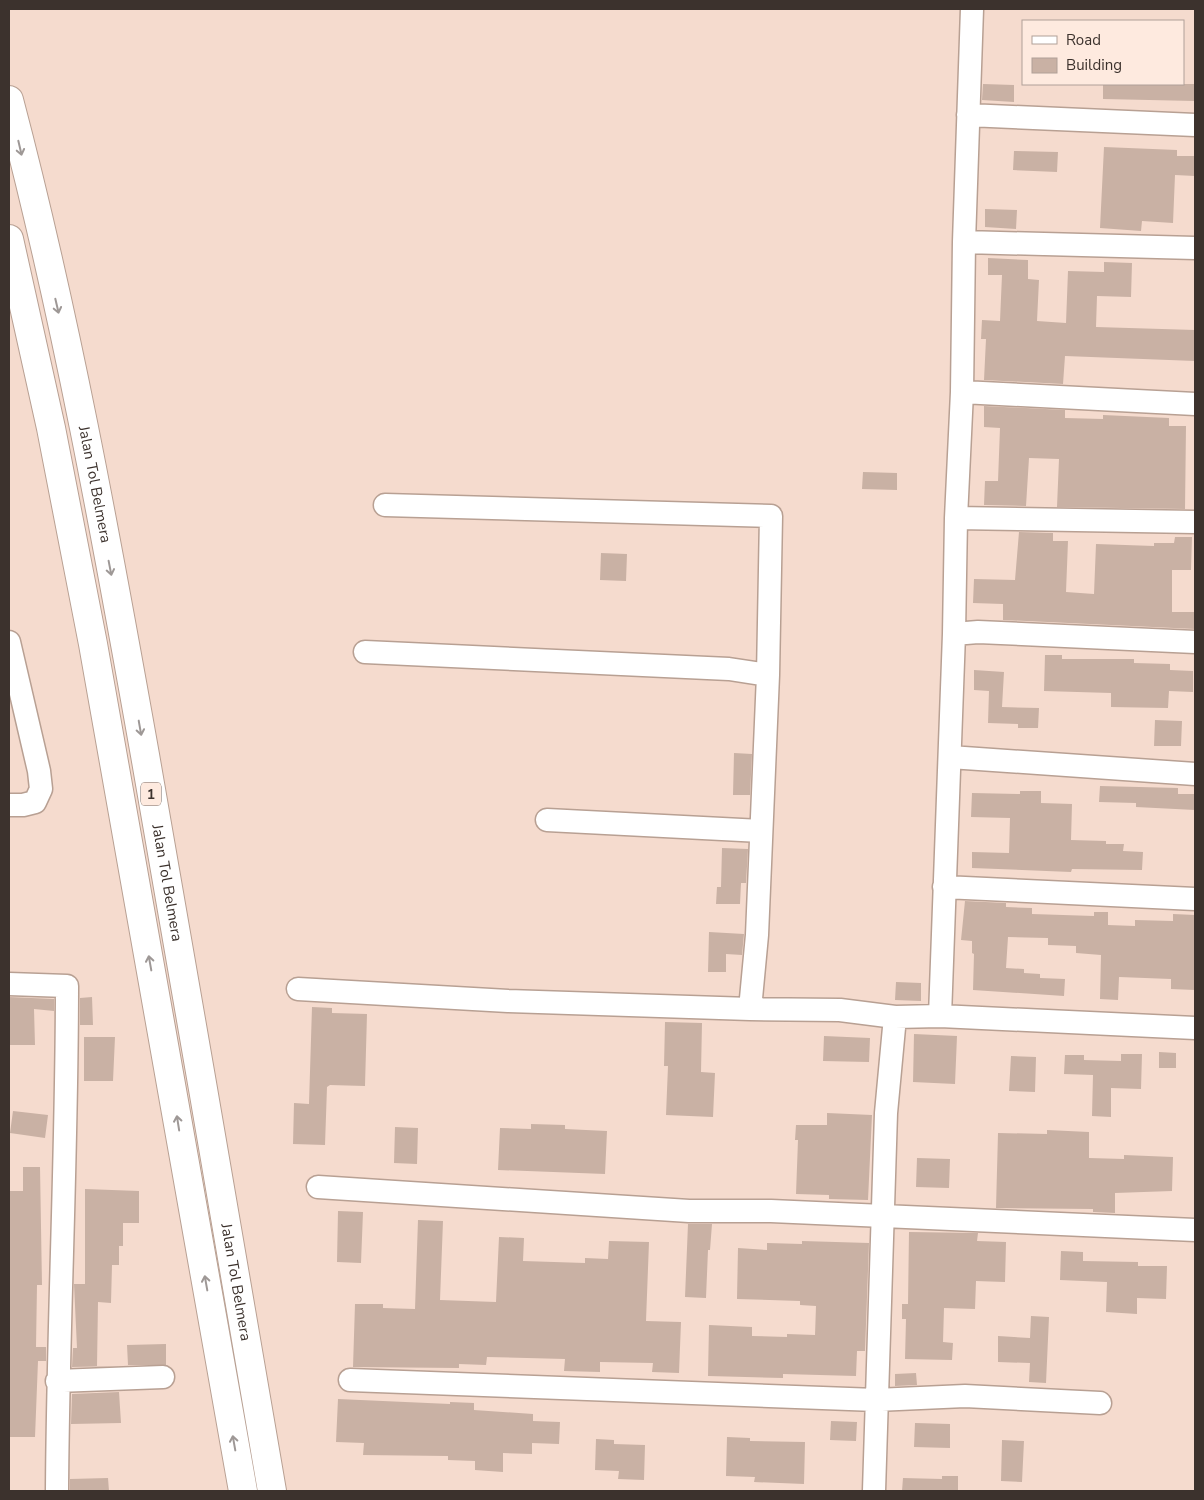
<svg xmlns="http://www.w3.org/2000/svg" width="1204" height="1500" viewBox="0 0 1204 1500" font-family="'Nunito Sans',sans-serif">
<rect width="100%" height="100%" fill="#f5dbce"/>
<path fill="#c9b1a4" d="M 983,84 L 1014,85 L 1014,102 L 982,100 Z
M 1103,84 L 1195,84 L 1195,101 L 1103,99 Z
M 1104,147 L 1177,150 L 1177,156 L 1195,156 L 1195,176 L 1175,175 L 1173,223 L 1142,221 L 1141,231 L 1100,228 Z
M 1014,151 L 1058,152 L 1057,172 L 1013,170 Z
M 985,209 L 1017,210 L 1016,229 L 985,227 Z
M 988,258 L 1028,260 L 1028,279 L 1039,280 L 1037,321 L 1066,323 L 1068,271 L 1104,272 L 1104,262 L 1132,263 L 1131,297 L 1097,296 L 1096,327 L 1195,330 L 1195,361 L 1065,356 L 1063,384 L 984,380 L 986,339 L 981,339 L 982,320 L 1000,321 L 1002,275 L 988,275 Z
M 984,406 L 1065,410 L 1065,418 L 1103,419 L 1103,415 L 1169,418 L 1169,426 L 1186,426 L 1185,509 L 1057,507 L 1059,459 L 1029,458 L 1026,506 L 984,505 L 985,481 L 998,481 L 1000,428 L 984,427 Z
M 863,472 L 897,473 L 897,490 L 862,489 Z
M 1019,532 L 1053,533 L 1053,541 L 1068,541 L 1066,592 L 1094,594 L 1096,544 L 1154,546 L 1154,543 L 1174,543 L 1175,537 L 1192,537 L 1191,570 L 1172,570 L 1172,612 L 1195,612 L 1195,629 L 1003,620 L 1003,604 L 973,603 L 974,579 L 1015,580 Z
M 601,553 L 627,554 L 626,581 L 600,580 Z
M 1045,655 L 1062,655 L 1062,659 L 1134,659 L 1134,663 L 1170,664 L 1170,670 L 1193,671 L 1193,692 L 1169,691 L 1168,708 L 1111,707 L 1111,693 L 1044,691 Z
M 974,670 L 1004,672 L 1002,707 L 1039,708 L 1038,728 L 1018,728 L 1018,724 L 988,723 L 989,691 L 974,690 Z
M 1155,720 L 1182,721 L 1181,746 L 1154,746 Z
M 734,753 L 752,754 L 750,795 L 733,795 Z
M 1100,786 L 1178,788 L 1178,794 L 1195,794 L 1195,810 L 1136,807 L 1136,803 L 1099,802 Z
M 1020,791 L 1041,791 L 1041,803 L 1072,804 L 1071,840 L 1106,841 L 1106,844 L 1124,844 L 1123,851 L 1143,852 L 1142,870 L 1072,869 L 1071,872 L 972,868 L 972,852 L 1009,853 L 1010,818 L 971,817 L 972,793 L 1020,794 Z
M 722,848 L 748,849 L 746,883 L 741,883 L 740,904 L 716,904 L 717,887 L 721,887 Z
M 965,901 L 1006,903 L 1006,907 L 1032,908 L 1032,914 L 1094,916 L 1094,912 L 1108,912 L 1108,925 L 1135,926 L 1135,920 L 1173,921 L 1173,914 L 1195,915 L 1195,990 L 1171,989 L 1171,979 L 1119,977 L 1118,1000 L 1100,999 L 1101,955 L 1076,953 L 1076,946 L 1048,945 L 1048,938 L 1008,937 L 1006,968 L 1024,969 L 1024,973 L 1040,974 L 1040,978 L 1065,979 L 1064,996 L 973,990 L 974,954 L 972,953 L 972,941 L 961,940 Z
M 709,932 L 744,934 L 742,955 L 726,954 L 726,972 L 708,972 Z
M 896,982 L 921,983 L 921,1001 L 895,1000 Z
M 9,997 L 54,999 L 54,1011 L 34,1009 L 35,1045 L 10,1045 Z
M 92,997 L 93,1025 L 80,1025 L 80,998 Z
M 312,1007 L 332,1008 L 332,1013 L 367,1014 L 365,1086 L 330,1085 L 327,1087 L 325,1145 L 293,1144 L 294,1103 L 309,1104 Z
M 665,1022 L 702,1023 L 701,1072 L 715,1073 L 713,1117 L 666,1115 L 668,1066 L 664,1066 Z
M 914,1034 L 957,1036 L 955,1084 L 913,1082 Z
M 824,1036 L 870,1038 L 869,1062 L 823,1061 Z
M 84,1037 L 115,1037 L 113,1081 L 84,1081 Z
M 1159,1052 L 1176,1053 L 1176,1068 L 1159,1068 Z
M 1121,1054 L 1142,1054 L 1141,1089 L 1111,1088 L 1111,1117 L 1092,1116 L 1093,1075 L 1064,1074 L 1065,1055 L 1084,1055 L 1084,1060 L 1121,1061 Z
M 1011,1056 L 1036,1057 L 1035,1092 L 1009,1091 Z
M 13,1111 L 48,1115 L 45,1138 L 10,1133 Z
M 827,1113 L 872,1115 L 868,1200 L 829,1199 L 829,1195 L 796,1194 L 798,1140 L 795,1140 L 796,1125 L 827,1125 Z
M 531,1124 L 565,1125 L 565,1129 L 607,1131 L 605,1174 L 498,1170 L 500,1128 L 531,1129 Z
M 395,1127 L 418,1128 L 417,1164 L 394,1163 Z
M 1047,1130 L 1089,1132 L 1089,1158 L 1124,1159 L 1124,1155 L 1173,1157 L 1172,1191 L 1115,1193 L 1115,1213 L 1093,1212 L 1093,1209 L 996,1208 L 998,1133 L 1047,1134 Z
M 917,1158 L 950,1159 L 949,1188 L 916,1187 Z
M 23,1167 L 40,1167 L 42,1285 L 37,1285 L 36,1347 L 46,1347 L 46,1361 L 38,1361 L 35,1437 L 9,1437 L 9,1191 L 23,1191 Z
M 85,1189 L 139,1191 L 139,1223 L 123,1223 L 123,1246 L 119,1246 L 119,1265 L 112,1265 L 111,1303 L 98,1302 L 97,1366 L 119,1366 L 72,1367 L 73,1348 L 77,1348 L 74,1284 L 85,1284 Z
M 338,1211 L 363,1212 L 361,1263 L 337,1262 Z
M 418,1220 L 443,1221 L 440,1300 L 496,1302 L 499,1237 L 524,1238 L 523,1261 L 585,1263 L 585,1258 L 608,1259 L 609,1241 L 649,1242 L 646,1321 L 681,1322 L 679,1373 L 652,1372 L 653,1363 L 600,1362 L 600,1372 L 564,1371 L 565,1359 L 487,1357 L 486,1365 L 459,1364 L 459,1368 L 353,1367 L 355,1304 L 383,1304 L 383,1308 L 415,1309 Z
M 688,1224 L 712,1224 L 710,1250 L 708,1250 L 706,1298 L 685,1297 Z
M 909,1232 L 978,1233 L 977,1241 L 1006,1242 L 1005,1282 L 976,1281 L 975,1309 L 944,1308 L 943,1342 L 953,1343 L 952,1360 L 905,1359 L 906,1319 L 902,1319 L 902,1304 L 908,1304 Z
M 802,1241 L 869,1243 L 865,1351 L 857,1351 L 856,1376 L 783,1374 L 783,1378 L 708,1376 L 709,1325 L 752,1327 L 752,1336 L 787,1337 L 787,1334 L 815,1335 L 816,1306 L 800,1305 L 800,1301 L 737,1299 L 738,1248 L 767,1250 L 767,1243 L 802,1244 Z
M 1061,1251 L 1083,1252 L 1083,1261 L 1138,1262 L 1138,1266 L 1167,1266 L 1166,1299 L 1137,1298 L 1137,1314 L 1106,1312 L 1107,1282 L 1060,1280 Z
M 1031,1316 L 1049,1317 L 1046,1383 L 1029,1382 L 1030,1363 L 998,1362 L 998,1336 L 1030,1338 Z
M 166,1344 L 166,1365 L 128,1365 L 127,1345 Z
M 916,1373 L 917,1385 L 895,1386 L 895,1374 Z
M 119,1392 L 121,1423 L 71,1424 L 72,1394 Z
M 338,1399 L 450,1404 L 450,1402 L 474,1403 L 474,1410 L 533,1414 L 533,1421 L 560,1422 L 559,1444 L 532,1443 L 532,1454 L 503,1453 L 503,1472 L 475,1470 L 475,1461 L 448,1460 L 448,1456 L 363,1455 L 364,1443 L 336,1442 Z
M 831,1421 L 857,1422 L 856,1441 L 830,1440 Z
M 915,1423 L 950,1424 L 950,1448 L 914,1447 Z
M 727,1437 L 750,1438 L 750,1441 L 805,1442 L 804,1484 L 754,1482 L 755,1477 L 726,1476 Z
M 596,1439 L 614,1440 L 614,1444 L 645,1445 L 644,1480 L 618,1479 L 619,1471 L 595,1470 Z
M 1002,1440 L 1024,1441 L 1022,1482 L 1001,1481 Z
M 942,1476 L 958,1476 L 958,1491 L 902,1491 L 903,1478 L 942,1479 Z
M 108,1478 L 109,1491 L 70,1491 L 70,1479 Z"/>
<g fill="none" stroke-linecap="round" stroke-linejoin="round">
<g stroke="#b8a093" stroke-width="25">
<path id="minor" d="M 968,115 L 1195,125
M 964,242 L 1195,248
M 962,392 L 1195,404
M 385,505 L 771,516 L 768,675 L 757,935 L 750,1009 L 840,1010 L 895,1017 L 940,1016 L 1195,1028
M 956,518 L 1195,522
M 954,634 L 978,632 L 1195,642
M 9,642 L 39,771 L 41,789 L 35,802 L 23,805 L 9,805
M 365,652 L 729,669 L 768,675
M 950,757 L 1195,774
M 547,820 L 761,831
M 944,887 L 1195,899
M 9,984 L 67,986 C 67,1155 58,1323 57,1491
M 298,989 L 508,1001 L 750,1009
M 940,1016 L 954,634 L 956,518 L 962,392 L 964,242 L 972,9
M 318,1187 L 689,1211 L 771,1211 L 1195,1230
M 350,1380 L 876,1400 L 965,1396 L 1100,1403
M 57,1381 L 163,1377
M 874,1491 L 886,1113 L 895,1017"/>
</g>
<g stroke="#b8a093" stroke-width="30">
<g id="highway">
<path id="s1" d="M 9,100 C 66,316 106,536 145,755 C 188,1000 230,1246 272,1491"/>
<path d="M 9,239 L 51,428 L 93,644 L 243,1491"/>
</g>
</g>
<use href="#minor" stroke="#fff" stroke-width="22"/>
<use href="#highway" stroke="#fff" stroke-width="28"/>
</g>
<defs><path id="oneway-shaft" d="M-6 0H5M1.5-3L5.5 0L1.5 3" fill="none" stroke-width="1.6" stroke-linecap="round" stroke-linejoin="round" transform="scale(1.25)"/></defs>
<g stroke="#9e9896">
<use href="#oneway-shaft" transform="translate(20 148) rotate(77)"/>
<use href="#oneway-shaft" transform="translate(57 306) rotate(77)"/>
<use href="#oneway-shaft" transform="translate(110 568) rotate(79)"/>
<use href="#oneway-shaft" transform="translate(140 728) rotate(80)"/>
<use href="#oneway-shaft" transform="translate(150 963) rotate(-100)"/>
<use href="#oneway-shaft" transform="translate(178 1123) rotate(-99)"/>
<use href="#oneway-shaft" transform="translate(206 1283) rotate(-100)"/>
<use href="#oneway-shaft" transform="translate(234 1443) rotate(-100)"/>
</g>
<g text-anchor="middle" stroke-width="4" stroke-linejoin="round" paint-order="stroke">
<rect fill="#feeadf" stroke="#766962" stroke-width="1" x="141" y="782.5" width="20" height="23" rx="4"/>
<g font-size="14" font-weight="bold" fill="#3c322d">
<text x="151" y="799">1</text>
</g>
<g font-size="15" fill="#3c322d" stroke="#feeadf">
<text dy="5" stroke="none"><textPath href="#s1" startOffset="394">Jalan Tol Belmera</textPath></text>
<text dy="5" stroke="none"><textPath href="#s1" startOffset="799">Jalan Tol Belmera</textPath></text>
<text dy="5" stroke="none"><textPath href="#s1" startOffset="1204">Jalan Tol Belmera</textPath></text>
</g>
</g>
<rect width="1204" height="1500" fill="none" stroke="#3c322d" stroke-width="20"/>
<rect x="1022" y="20" width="162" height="65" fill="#feeadf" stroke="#b0a098"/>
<rect x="1032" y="36" width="25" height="8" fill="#ffffff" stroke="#b0a098"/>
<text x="1066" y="45" font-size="15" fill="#3c322d">Road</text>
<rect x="1032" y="58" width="25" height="15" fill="#c9b1a4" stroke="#b0a098"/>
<text x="1066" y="70" font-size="15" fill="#3c322d">Building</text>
</svg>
